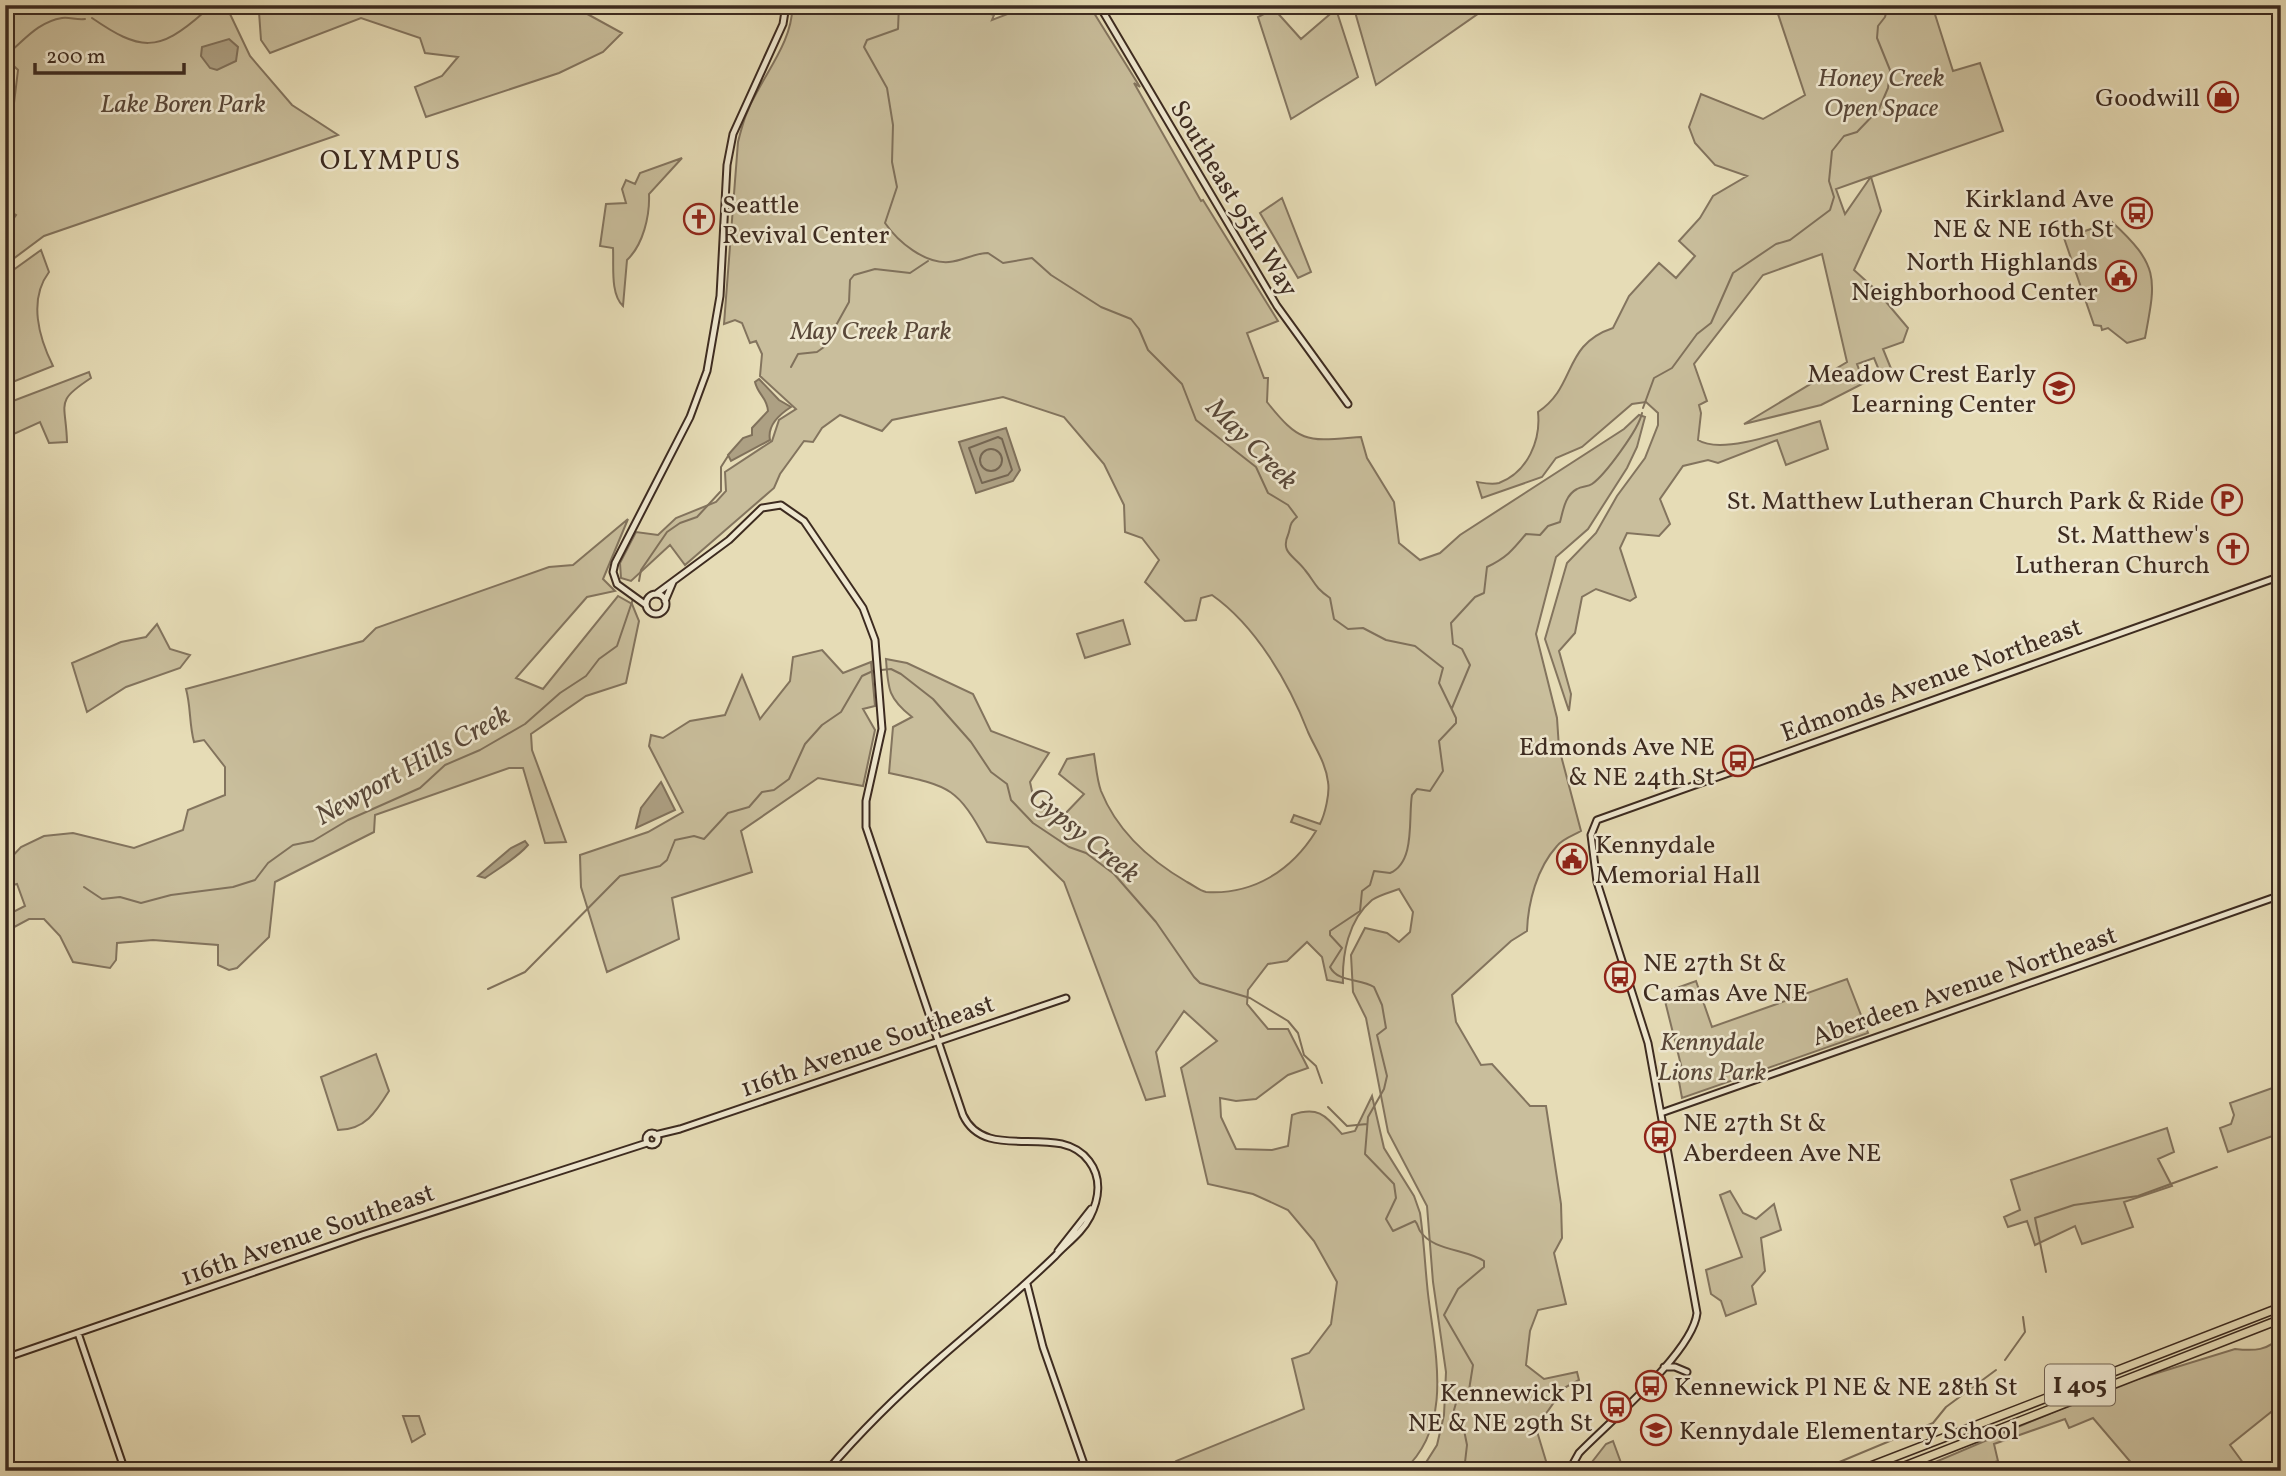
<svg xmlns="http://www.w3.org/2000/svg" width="2286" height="1476" viewBox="0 0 2286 1476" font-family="Vollkorn,serif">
<rect width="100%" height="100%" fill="#e6dcb6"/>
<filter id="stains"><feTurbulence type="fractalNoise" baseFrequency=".00286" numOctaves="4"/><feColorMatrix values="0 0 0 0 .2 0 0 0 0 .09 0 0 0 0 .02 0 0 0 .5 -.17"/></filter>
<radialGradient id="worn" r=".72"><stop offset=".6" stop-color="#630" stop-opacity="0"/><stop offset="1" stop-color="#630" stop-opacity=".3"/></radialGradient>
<path fill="#c9be9c" stroke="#83745e" stroke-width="2" fill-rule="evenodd" d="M 21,5 L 181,5 L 230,14 L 250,56 L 292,105 L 338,135 L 44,236 L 5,265 L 5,231 L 16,215 L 5,208 L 5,106 L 14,103 L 18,70 L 5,58 L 5,15 Z
M 278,5 L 579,5 L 580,10 L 622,33 L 603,52 L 559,73 L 426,117 L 415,87 L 442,76 L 458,57 L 425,53 L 420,38 L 361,18 L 270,53 L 261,40 L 259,12 Z
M 792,5 L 971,5 L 973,9 L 994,15 L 992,20 L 1031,5 L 1089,5 L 1140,87 L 1134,83 L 1201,201 L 1203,200 L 1278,321 L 1247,333 L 1264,378 L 1268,378 L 1267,402 C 1301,445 1308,441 1361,437 L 1367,458 L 1394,502 L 1399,543 L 1420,560 L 1440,553 L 1460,535 L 1624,429 L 1639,415 L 1645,417 L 1637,447 L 1627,468 L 1588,529 L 1556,557 L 1536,634 L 1557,718 L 1559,748 L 1581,831 C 1574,835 1562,839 1557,846 C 1537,868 1528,902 1527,931 L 1511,941 L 1452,995 L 1456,1022 L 1481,1065 L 1492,1064 L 1530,1106 L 1546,1106 L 1561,1204 L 1562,1238 L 1554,1253 L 1566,1304 L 1538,1310 L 1530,1331 L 1526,1365 L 1544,1379 L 1577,1372 L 1579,1380 L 1564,1388 L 1536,1428 L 1549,1471 L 1435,1471 L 1425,1464 L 1437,1445 L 1444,1415 L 1446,1372 L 1433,1282 L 1427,1206 L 1388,1132 L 1366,1018 L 1353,992 L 1351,955 L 1365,928 L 1387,933 L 1399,942 L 1410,932 L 1413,912 L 1399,889 C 1391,892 1379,895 1372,900 C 1348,920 1342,955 1343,983 L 1327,980 L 1322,957 L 1307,942 L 1287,961 L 1268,964 L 1248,990 L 1247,1004 L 1268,1029 L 1288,1029 L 1308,1068 L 1288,1075 L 1256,1099 L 1236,1101 L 1220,1098 L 1221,1117 L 1236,1149 L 1272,1150 L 1288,1146 L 1292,1115 C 1318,1106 1325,1115 1342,1134 L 1355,1131 L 1372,1096 L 1384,1148 L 1414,1196 L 1420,1213 C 1424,1240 1425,1267 1428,1294 C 1435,1353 1454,1426 1403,1471 L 1166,1471 L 1176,1461 L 1304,1409 L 1292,1359 L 1309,1353 L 1331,1324 L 1337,1282 L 1314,1241 L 1288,1210 L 1253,1194 L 1208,1184 L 1181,1068 L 1217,1041 L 1184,1011 L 1156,1052 L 1165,1096 L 1146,1100 L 1064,882 L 1028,847 L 987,842 C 957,786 949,786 889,773 L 893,727 L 912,717 C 888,698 888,689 886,659 L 907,663 L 973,694 L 991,731 L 1049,753 L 1030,782 L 1035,805 L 1063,816 L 1084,794 L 1059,774 L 1067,759 L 1094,754 C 1096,766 1097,780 1101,791 C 1117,831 1151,861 1187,882 C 1193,885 1200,891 1206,892 C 1254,895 1292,870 1316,831 L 1291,822 L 1294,815 L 1320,824 C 1325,814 1330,793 1328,782 C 1326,763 1315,748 1308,732 C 1289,683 1256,626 1212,595 L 1201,598 L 1196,620 L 1185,621 L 1145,582 L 1159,560 L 1142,538 L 1125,532 L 1124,505 L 1104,464 L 1064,417 L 1003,397 L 892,420 L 882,431 L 840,415 L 822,428 L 813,442 L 804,441 L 780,474 L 774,488 L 685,565 L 670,545 L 631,581 L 621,578 L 620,563 L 636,532 L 658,535 L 676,518 L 716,502 L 726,491 L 725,472 L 772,441 L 779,420 L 796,409 L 760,376 L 762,354 L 756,341 L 750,343 L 742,323 L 735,320 L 724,324 L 738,142 C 743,122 747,109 757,92 C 770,67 794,35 792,5 Z
M 1353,5 L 1476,5 L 1479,13 L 1376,85 Z
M 1775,5 L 1932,5 L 1953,71 L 1980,63 L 2003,131 L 1871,177 L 1881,211 L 1854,270 L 1876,290 L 1908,328 L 1903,342 L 1883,349 L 1892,371 L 1881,375 L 1874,358 L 1857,364 L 1864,383 L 1821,405 L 1744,424 L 1847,362 L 1822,254 L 1763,275 L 1694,364 L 1707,401 L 1699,405 L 1701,413 L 1698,440 C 1723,456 1791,429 1820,421 L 1828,449 L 1786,465 L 1777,440 L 1718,463 L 1708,460 L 1683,466 L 1660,499 L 1670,524 L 1659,536 L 1627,533 L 1620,548 L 1636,597 L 1630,601 L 1596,589 L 1582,597 L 1575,633 L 1559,651 L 1571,694 L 1569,711 L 1545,639 L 1567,563 L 1596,533 L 1617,496 L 1645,458 L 1658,425 L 1658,413 L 1646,402 L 1632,404 L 1582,447 L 1556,458 L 1542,477 L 1482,498 L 1477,482 C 1483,483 1492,485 1499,483 C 1528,472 1541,440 1538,412 C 1577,386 1562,345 1613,328 L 1629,296 L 1659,263 L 1676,278 L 1695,256 L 1679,241 L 1700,218 L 1713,196 L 1747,176 L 1715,165 L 1695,143 L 1689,127 L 1701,94 L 1763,119 L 1805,95 ZM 1870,177 L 1870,178 L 1845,214 L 1836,189 Z
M 1274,9 L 1301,39 L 1336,9 L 1358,77 L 1291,119 L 1258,17 Z
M 682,158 L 649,194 C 650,216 643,245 627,260 L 623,306 C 610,294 614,265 613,248 L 600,246 L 606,204 L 626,203 L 622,189 L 626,180 L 635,184 L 640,173 Z
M 1282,198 L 1311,272 L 1298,278 L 1260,213 Z
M 2112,222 C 2160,266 2156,279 2145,338 L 2127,343 L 2108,328 L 2102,330 L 2101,326 L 2094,325 L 2064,238 Z
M 41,250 L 49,272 C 28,300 39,338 53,366 L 5,385 L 5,276 Z
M 89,372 L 91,378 C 54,402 66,402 67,442 L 49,443 L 40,422 L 5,438 L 5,404 Z
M 628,519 L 603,579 L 615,591 L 587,597 L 516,678 L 543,689 L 618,596 L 632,604 L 639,621 L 626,683 L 586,696 L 531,734 L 532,750 L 566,842 L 545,843 L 523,768 L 509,768 L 375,815 L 374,832 L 275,882 L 269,937 L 237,968 L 229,970 L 218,965 L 218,945 L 153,940 L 117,943 L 116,960 L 110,968 L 73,962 L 60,936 L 44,919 L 29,919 L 5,932 L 5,916 L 25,906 L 17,884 L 5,887 L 5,864 L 21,847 L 44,836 L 73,833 L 134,848 L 183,830 L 188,810 L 225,795 L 225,767 L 204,740 L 194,742 C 189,723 191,707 186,689 L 363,641 L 376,628 L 549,567 L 573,565 Z
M 1123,620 L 1130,644 L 1085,658 L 1077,634 Z
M 157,624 L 170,649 L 190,655 L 180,668 L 126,687 L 87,712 L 72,663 L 121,642 L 146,637 Z
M 822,650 L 843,673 L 871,662 L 875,706 L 863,709 L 875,730 L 863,786 L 818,778 L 741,831 L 752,872 L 672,898 L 679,939 L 607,972 L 581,887 L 580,855 L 648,832 L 683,812 L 649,746 L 651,735 L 663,738 L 690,721 L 725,715 L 742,675 L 760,719 L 790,681 L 793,657 Z
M 1847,979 L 1868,1033 L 1682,1098 L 1678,1076 L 1683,1073 L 1663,993 L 1696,981 L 1712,1027 Z
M 376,1054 L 389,1091 C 376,1112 365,1130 338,1130 L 321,1077 Z
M 2281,1085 L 2281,1133 L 2228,1152 L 2220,1128 L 2231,1124 L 2234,1115 L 2230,1103 Z
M 2167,1128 L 2174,1152 L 2158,1159 L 2172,1186 L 2124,1202 L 2133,1227 L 2082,1244 L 2075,1226 L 2035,1245 L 2027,1221 L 2008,1227 L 2004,1217 L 2020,1210 L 2011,1180 Z
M 1730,1191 L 1743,1213 L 1756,1219 L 1774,1204 L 1781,1230 L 1761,1238 L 1765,1271 L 1752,1286 L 1756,1304 L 1726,1316 L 1721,1301 L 1711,1294 L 1706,1270 L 1742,1257 L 1720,1195 Z
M 2281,1336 L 2281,1404 L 2230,1445 L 2249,1471 L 2133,1471 L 2134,1466 L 2093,1418 L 2069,1428 L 2065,1419 L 1994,1444 L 1998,1461 L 1984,1466 L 1985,1471 L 1974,1471 L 1968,1467 L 1950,1471 L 1947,1466 L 1936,1469 L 1933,1463 L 2115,1386 L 2235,1349 C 2254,1351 2268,1351 2281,1336 Z
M 403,1416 L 419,1416 L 425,1434 L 412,1442 Z
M 1613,1441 L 1624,1471 L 1585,1471 L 1606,1444 Z"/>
<path fill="#ada083" stroke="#80715b" stroke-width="2" d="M 229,39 L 238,47 L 236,61 L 217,70 L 210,68 L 201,56 L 202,47 Z
M 759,379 L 779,400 L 791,407 C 780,414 767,425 770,440 L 731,461 L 728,455 L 743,438 L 752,435 L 752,428 L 768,411 C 767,397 758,395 755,382 Z
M 1006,428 L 1020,470 L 1013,481 L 976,493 L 959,442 Z
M 661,782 L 675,810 L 636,828 L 641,808 Z
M 525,841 L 528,845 C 517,858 499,868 485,878 L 478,876 L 511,848 Z"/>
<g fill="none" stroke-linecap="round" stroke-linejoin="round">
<path stroke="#756652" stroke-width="2" d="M 998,437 L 1002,439 L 1012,470 L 1008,475 L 982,483 L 969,448 Z
M980 460a11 11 0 1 1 22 0a11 11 0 1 1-22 0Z"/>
<path stroke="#80715b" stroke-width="2" d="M 899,5 L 898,29 L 867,40 L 864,47 L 887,88 L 893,125 L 892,162 L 897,187 L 885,223 C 898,242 925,264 949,262 C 963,261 974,253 988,253 L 1003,263 L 1032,258 L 1051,275 L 1101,307 L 1131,319 L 1139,329 L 1148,350 L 1182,384 L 1196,420 L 1256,467 L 1268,493 L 1288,505 L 1297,517 C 1289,523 1291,527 1288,535 C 1280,553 1295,556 1305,570 C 1315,582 1314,587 1330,598 L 1334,619 L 1348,629 L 1363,628 L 1386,640 L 1415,646 L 1443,668 L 1439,683 L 1456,718 L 1456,723 L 1439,741 L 1443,771 L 1430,791 L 1417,789 L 1412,795 C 1408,817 1416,862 1390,873 L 1374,871 L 1370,885 L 1362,891 L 1360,911 L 1330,931 L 1330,935 L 1342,948 L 1330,967 C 1338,983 1361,978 1374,987 L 1382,1005 L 1386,1028 L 1377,1035 L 1387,1076 L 1384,1089 L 1368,1117 L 1365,1154 L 1394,1184 L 1396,1198 L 1386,1219 L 1393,1231 L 1415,1221 C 1418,1224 1418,1228 1420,1231 C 1433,1251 1466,1249 1484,1261 L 1484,1267 L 1458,1289 L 1444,1315 L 1473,1365 L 1469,1390 L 1458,1396 L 1454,1410 L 1464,1430 L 1467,1445 L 1464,1471
M 272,12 L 294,5
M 92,18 C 140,51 158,53 203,13
M 5,56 C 23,42 37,22 62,18 C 70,17 76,20 85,19
M 791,367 L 798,354 L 817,352 L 824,347 L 849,302 L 850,280 L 854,275 L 875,269 L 910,273 L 928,261
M 1643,408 L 1654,378 L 1672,368 L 1697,334 L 1711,323 L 1733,273 L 1776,244 L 1790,240 L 1830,210 L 1834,197 L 1829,181 L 1832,151 L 1844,136 L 1857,132 L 1879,109 L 1888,88 L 1890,70 L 1877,38 L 1878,26 L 1885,17 L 1888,5
M 639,581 L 641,570 L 667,532 L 680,523 L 697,517 L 721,491 L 721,467 L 728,456
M 881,670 L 891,669 L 901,674 L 933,699 L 971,742 L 991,772 L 1007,784 L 1011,800 L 1033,823 L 1069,847 L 1086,853 L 1114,874 L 1156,922 L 1194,977 L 1200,983 L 1250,998 L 1288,1021 L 1298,1033 L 1304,1055 L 1316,1066 L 1322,1083
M 1452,708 L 1470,665 L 1462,649 L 1453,644 L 1451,623 L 1475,597 L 1484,593 L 1487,567 C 1506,558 1512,551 1526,534 L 1540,535 L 1548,526 L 1560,522 C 1563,511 1565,495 1577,489 C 1582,486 1588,487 1592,484 C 1605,475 1639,429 1642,413
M 84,887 L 102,899 L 120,897 L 141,903 L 171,895 L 233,887 L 255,880 L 268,863 L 293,845 L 313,841 L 348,820 L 420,788 L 445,765 L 480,750 L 525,724 L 560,693 L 586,676 L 599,659 L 617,646 L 633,599
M 488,989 L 525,972 L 620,876 L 660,866 L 667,860 L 675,840 L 694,836 L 704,839 L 728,813 L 749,807 L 762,792 L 774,790 L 789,779 L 805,744 L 822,725 L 841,712 L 862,676 L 875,670
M 1328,1107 L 1347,1126 L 1367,1124
M 2046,1272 L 2035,1218 L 2074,1205 L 2138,1196 L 2217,1167
M 2005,1360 L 2025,1332 L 2023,1317
M 1825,1468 L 1933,1423 L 1946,1407 L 1996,1370"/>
<g stroke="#3d2b20" stroke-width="9">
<path id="secondary" d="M 1099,5 L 1277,306 L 1348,404
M 656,594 L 729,540 L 762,508 L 781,505 L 804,521 L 863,608 L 875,640 L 882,729 L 866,801 L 866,827 L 963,1115 C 986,1165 1059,1120 1089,1161 C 1102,1178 1099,1199 1090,1217 C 1082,1233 1067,1243 1055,1256 C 1018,1292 979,1324 940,1358 C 901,1392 861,1431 827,1471
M646 604a10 10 0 1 1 20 0a10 10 0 1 1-20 0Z
M 665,601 L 673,582
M 646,605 L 617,584 L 613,572 L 615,563 L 690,417 L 707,371 L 720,296 L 727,165 L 733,134 L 783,24 L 786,5
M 1661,1113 L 2281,895
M646 1139a6 6 0 1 1 12 0a6 6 0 1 1-12 0Z
M 655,1135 L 680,1129 L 1066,998
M 1058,1251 L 1091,1209
M 1027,1284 L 1043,1347 L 1085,1467 L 1073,1471
M 78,1333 L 125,1471
M 5,1358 L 362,1235 L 647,1143
M 1664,1367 L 1675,1367 L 1687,1372
M 1569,1471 L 1579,1453 C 1609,1422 1693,1352 1697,1313 L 1648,1043 L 1597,882 L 1591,835 L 1597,820 L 2281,576"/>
</g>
<g stroke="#3d2b20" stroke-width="10">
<path id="primary" d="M 211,5 L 250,5
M 2271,5 L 2281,8"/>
</g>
<g stroke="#3d2b20" stroke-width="10">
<path id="highway" d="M 1858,1471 L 2281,1307
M 1892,1471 L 2281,1319"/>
</g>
<use href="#secondary" stroke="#efe8d0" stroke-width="5"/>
<use href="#primary" stroke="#e6dcb6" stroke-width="6"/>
<use href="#highway" stroke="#e6dcb6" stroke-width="7"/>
</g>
<defs>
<g id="shop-ring" transform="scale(1.575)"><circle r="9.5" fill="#efe8d0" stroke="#8f2418" stroke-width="1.5"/><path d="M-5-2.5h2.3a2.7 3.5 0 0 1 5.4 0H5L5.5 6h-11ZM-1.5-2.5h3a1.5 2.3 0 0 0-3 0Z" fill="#8f2418"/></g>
<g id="bus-ring" transform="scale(1.575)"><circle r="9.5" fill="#efe8d0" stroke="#8f2418" stroke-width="1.5"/><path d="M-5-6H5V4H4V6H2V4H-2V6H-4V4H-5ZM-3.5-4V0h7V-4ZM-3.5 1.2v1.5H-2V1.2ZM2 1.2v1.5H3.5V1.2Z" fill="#8f2418"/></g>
<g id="church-ring" transform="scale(1.575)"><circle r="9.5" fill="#efe8d0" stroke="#8f2418" stroke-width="1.5"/><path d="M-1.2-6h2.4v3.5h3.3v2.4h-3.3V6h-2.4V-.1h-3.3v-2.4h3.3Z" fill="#8f2418"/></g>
<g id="civic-ring" transform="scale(1.575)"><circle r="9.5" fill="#efe8d0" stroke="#8f2418" stroke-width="1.5"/><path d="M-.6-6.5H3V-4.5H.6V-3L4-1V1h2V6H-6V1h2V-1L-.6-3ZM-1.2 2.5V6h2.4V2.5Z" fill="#8f2418"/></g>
<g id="school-ring" transform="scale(1.575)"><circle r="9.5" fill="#efe8d0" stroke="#8f2418" stroke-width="1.5"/><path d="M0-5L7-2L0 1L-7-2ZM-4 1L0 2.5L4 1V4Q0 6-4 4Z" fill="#8f2418"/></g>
<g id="parking-ring" transform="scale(1.575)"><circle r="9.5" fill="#efe8d0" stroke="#8f2418" stroke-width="1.5"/><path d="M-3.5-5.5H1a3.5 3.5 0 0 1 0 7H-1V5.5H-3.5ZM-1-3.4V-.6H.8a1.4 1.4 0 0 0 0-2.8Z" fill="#8f2418"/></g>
</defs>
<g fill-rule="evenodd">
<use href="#shop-ring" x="2223" y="97"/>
<use href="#bus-ring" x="2137" y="213"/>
<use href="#church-ring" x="699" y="219"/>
<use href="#civic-ring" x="2121" y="276"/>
<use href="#school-ring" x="2059" y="388"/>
<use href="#parking-ring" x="2227" y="500"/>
<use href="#church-ring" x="2233" y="549"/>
<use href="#bus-ring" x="1738" y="761"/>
<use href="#civic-ring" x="1572" y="859"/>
<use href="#bus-ring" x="1620" y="977"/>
<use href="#bus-ring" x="1660" y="1137"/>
<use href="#bus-ring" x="1651" y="1386"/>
<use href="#bus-ring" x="1616" y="1407"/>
<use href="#school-ring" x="1656" y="1430"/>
</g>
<g text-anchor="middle" stroke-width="5" stroke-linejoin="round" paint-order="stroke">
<rect fill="#efe8d0" stroke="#726455" stroke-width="2" x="2045" y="1364.5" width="70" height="41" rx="5"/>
<g font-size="24" font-weight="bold" fill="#3d2b20">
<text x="2080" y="1393">I 405</text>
</g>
<g font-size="26" font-style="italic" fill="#594839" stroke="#efe8d0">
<text x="1881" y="86">Honey Creek<tspan x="1881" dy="30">Open Space</tspan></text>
<text x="183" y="112">Lake Boren Park</text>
<text x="871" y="339">May Creek Park</text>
<text x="1712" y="1050">Kennydale<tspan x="1712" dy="30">Lions Park</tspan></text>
</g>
<g font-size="26" fill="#3d2b20" stroke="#efe8d0" text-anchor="end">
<text x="2200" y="106">Goodwill</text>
<text x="2114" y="207">Kirkland Ave<tspan x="2114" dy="30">NE &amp; NE 16th St</tspan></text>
<text x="722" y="213" text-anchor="start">Seattle<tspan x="722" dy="30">Revival Center</tspan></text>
<text x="2098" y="270">North Highlands<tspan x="2098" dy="30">Neighborhood Center</tspan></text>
<text x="2036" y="382">Meadow Crest Early<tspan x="2036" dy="30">Learning Center</tspan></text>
<text x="2204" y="509">St. Matthew Lutheran Church Park &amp; Ride</text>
<text x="2210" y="543">St. Matthew's<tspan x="2210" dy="30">Lutheran Church</tspan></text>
<text x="1715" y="755">Edmonds Ave NE<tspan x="1715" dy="30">&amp; NE 24th St</tspan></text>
<text x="1595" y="853" text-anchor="start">Kennydale<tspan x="1595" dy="30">Memorial Hall</tspan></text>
<text x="1643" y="971" text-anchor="start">NE 27th St &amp;<tspan x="1643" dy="30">Camas Ave NE</tspan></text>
<text x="1683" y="1131" text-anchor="start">NE 27th St &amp;<tspan x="1683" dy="30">Aberdeen Ave NE</tspan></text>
<text x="1674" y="1395" text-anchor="start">Kennewick Pl NE &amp; NE 28th St</text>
<text x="1593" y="1401">Kennewick Pl<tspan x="1593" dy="30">NE &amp; NE 29th St</tspan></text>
<text x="1679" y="1439" text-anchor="start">Kennydale Elementary School</text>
</g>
<g font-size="26" fill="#3d2b20" stroke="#efe8d0">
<text transform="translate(1235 198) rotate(59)" y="9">Southeast 95th Way</text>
<text transform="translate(1931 679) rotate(-20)" y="9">Edmonds Avenue Northeast</text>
<text transform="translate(1964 985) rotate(-19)" y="9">Aberdeen Avenue Northeast</text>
<text transform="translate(867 1045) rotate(-19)" y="9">116th Avenue Southeast</text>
<text transform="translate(307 1234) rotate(-19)" y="9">116th Avenue Southeast</text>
</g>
<g font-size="28" letter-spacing="2" fill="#3d2b20" stroke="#efe8d0">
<text x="391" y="169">OLYMPUS</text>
</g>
<g font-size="28" font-style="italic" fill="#594839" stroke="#efe8d0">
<text transform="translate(1253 443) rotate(45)" y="10">May Creek</text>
<text transform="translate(412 764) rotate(-29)" y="10">Newport Hills Creek</text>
<text transform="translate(1085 834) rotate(39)" y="10">Gypsy Creek</text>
</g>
</g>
<rect width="2286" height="1476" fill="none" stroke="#e6dcb6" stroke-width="28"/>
<rect x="7" y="7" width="2272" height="1462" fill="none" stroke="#3d2b20" stroke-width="3.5"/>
<rect x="14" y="14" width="2258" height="1448" fill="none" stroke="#3d2b20" stroke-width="2"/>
<path d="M35 63v10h149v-10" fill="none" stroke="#3d2b20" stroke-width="3.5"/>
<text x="46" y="63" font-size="21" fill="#3d2b20" stroke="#efe8d0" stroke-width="5" paint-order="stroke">200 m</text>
<rect width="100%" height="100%" filter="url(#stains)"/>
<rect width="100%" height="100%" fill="url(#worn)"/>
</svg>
